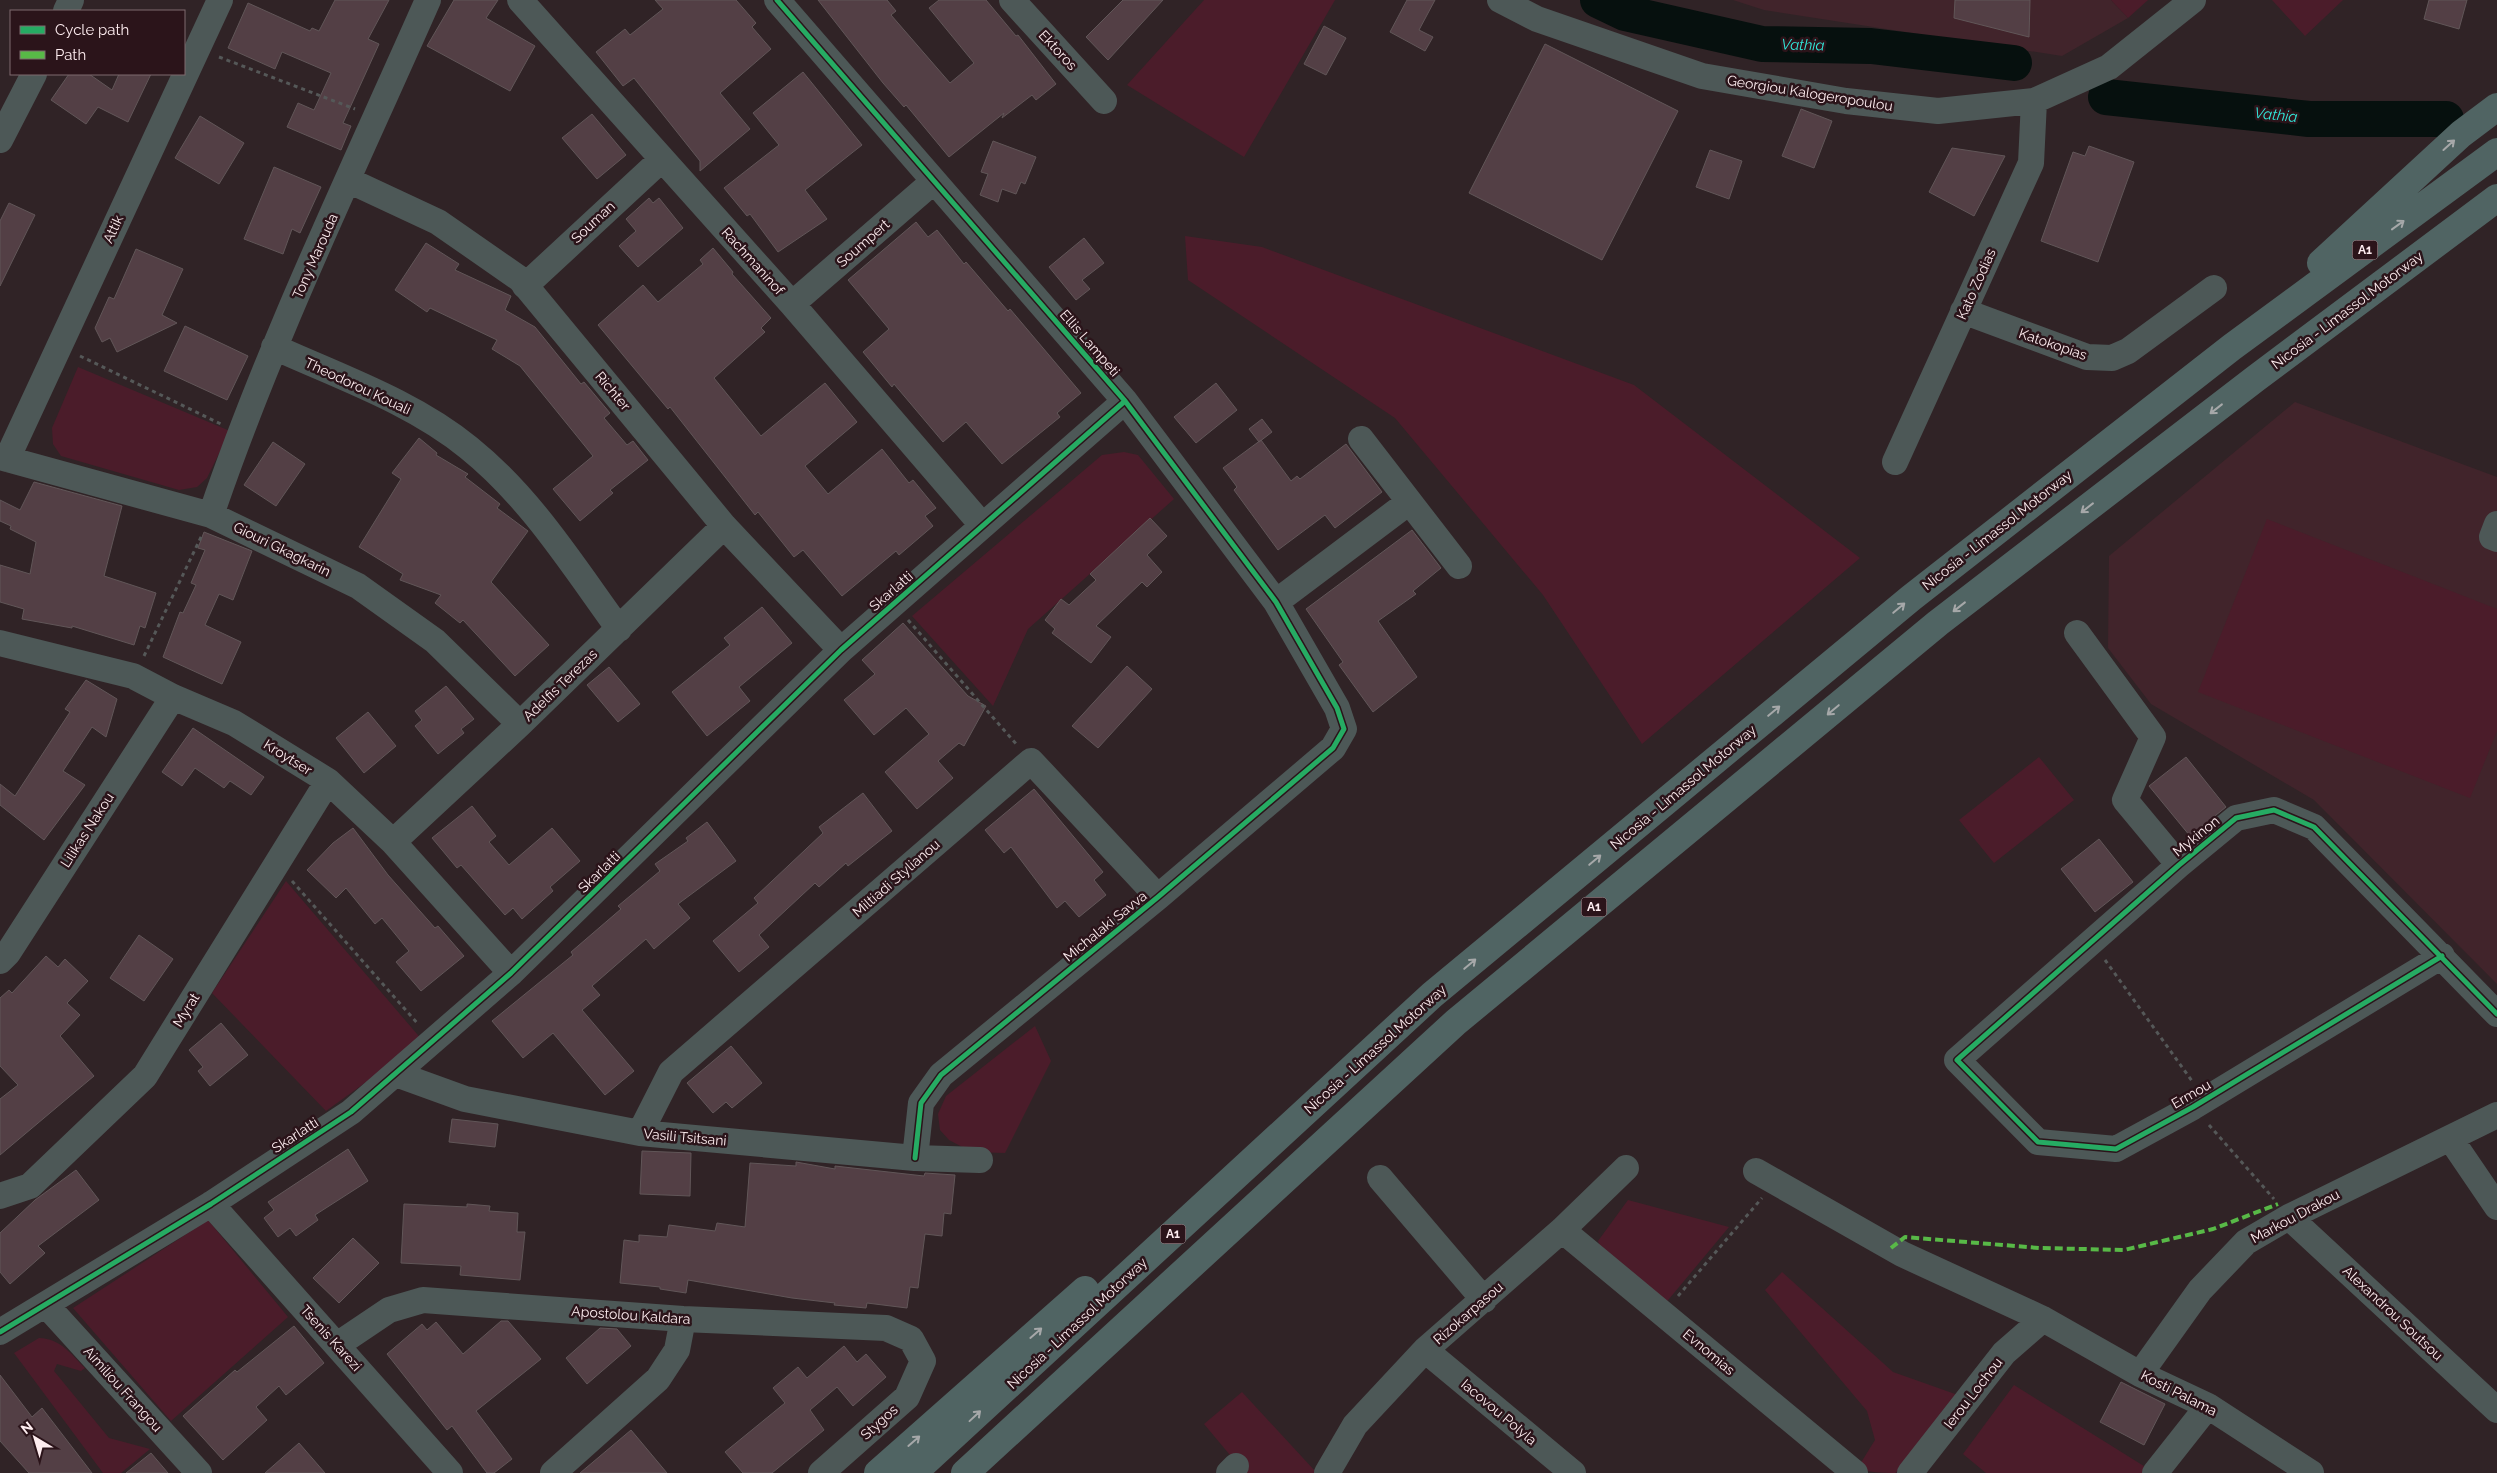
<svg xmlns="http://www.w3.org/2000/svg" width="2497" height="1473" viewBox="0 0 2497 1473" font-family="Raleway,sans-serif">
<rect width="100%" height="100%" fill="#302326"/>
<path fill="#41242b" d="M 1733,0 L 2111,0 L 2128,18 L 2062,56 L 1764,10 Z
M 2295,402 L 2497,477 L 2497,984 L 2314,800 L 2151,704 L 2108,648 L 2109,556 Z"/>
<path fill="#4b1c2a" d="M 1204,0 L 1335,0 L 1244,157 L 1127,85 Z
M 2111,0 L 2148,0 L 2128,18 Z
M 2272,0 L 2343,0 L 2305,36 Z
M 1185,236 L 1262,247 L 1634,385 L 1860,558 L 1642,744 L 1543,595 L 1395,418 L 1188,280 Z
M 78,367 L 230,431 L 207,478 L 197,487 L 179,490 L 61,456 L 53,444 L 52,428 Z
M 1124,452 L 1138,455 L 1174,499 L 1028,629 L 993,706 L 912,616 L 1102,455 Z
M 2267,519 L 2497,609 L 2497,731 L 2470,798 L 2198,692 Z
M 2039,757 L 2074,800 L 1994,863 L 1959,820 Z
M 286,881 L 423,1041 L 326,1111 L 212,993 Z
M 1035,1026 L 1051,1061 L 1005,1153 L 972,1152 L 949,1140 L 940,1130 L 938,1114 L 946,1096 Z
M 1628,1200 L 1729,1227 L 1664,1305 L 1602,1253 L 1598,1241 Z
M 208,1220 L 288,1317 L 171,1421 L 73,1308 Z
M 1782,1272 L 1893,1372 L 1958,1395 C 1946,1411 1911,1467 1895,1473 C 1884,1473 1867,1472 1857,1469 L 1875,1440 L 1867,1411 L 1765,1290 Z
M 39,1338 C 61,1339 70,1353 85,1368 L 81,1371 L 57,1364 L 54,1371 L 109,1438 L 150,1449 L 121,1473 L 103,1473 L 14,1353 Z
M 2014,1385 L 2147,1468 L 2142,1473 L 1986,1473 L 1963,1454 Z
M 1242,1392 L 1315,1471 L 1315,1473 L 1245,1473 L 1204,1424 Z"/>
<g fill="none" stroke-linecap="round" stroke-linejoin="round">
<path stroke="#06100e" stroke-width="36" d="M 1598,0 L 1625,13 L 1762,44 L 1871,46 L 2014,63
M 2106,97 L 2309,119 L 2446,119"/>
</g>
<path fill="#533f45" stroke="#615658" d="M 335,0 L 389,0 L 368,39 L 379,44 L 343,123 L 351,126 L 341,150 L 287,127 L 298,103 L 314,110 L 331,73 L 282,52 L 275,69 L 228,48 L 248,3 L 310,31 L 312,28 L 319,31 Z
M 454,0 L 498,0 L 486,18 L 535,46 L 510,91 L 427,46 Z
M 655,0 L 736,0 L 756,23 L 752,27 L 771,49 L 720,93 L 750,129 L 700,171 L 700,161 L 634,78 L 623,86 L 596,52 L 625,29 L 630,35 L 663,9 Z
M 818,0 L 887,0 L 896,11 L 891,15 L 950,83 L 974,63 L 929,8 L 939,0 L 986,0 L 1016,36 L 1018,35 L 1056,84 L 1036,100 L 1032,95 L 1002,118 L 1004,113 L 949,157 L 906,105 L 904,107 L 883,83 Z
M 1123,0 L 1163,0 L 1108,60 L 1086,37 Z
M 1407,0 L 1435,0 L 1419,30 L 1433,37 L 1425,51 L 1390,32 Z
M 1955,0 L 2030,0 L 2029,37 L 1954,18 Z
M 2429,0 L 2467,0 L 2459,29 L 2424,19 Z
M 1324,26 L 1346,38 L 1326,75 L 1304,64 Z
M 1545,44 L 1678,111 L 1602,260 L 1469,193 Z
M 803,72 L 862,145 L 805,190 L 827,219 L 778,252 L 750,214 L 747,216 L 724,188 L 779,145 L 753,113 Z
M 69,74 L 89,74 L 112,90 L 119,74 L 151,74 L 128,122 L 98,107 L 86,124 L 51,100 Z
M 1801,109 L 1832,121 L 1814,168 L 1782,156 Z
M 592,114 L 626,155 L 597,179 L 562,138 Z
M 200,116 L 244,143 L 219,184 L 175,158 Z
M 993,141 L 1036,157 L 1025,184 L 1021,182 L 1016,194 L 1002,189 L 998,202 L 980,195 L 988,174 L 981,172 Z
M 2089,146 L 2134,162 L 2098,262 L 2041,241 L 2073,152 L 2085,156 Z
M 1952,148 L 2005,156 L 1974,216 L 1929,192 Z
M 1710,150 L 1742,161 L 1729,199 L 1696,187 Z
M 274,167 L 321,187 L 300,233 L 292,229 L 283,254 L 244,239 Z
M 649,198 L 653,203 L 659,198 L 683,228 L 638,267 L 619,246 L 636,231 L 626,219 Z
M 9,203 L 35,215 L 0,286 L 0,221 Z
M 916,222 L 928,237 L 937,230 L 964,264 L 966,262 L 1008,311 L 1010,309 L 1081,393 L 1057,413 L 1060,417 L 1002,464 L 966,422 L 943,442 L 894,384 L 892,387 L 863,352 L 889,329 L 848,280 Z
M 1084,238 L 1104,263 L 1082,280 L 1090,289 L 1076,300 L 1049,267 Z
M 426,243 L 459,264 L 455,270 L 511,296 L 505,310 L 535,327 L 581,384 L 584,382 L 610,413 L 604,418 L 627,445 L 633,441 L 648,460 L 610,490 L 613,493 L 580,521 L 553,489 L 593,456 L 520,366 L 492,349 L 497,340 L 430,308 L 427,312 L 395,290 Z
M 713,248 L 733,272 L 732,274 L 771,318 L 761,328 L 765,332 L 714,378 L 761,436 L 825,383 L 857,422 L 805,466 L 828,494 L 882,449 L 909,483 L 913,480 L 936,508 L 925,516 L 933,526 L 899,555 L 896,551 L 842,596 L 803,550 L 794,557 L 758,512 L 755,515 L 670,407 L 668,409 L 598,325 L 643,285 L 658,302 L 703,264 L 700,260 Z
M 136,249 L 183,269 L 162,315 L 177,323 L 117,352 L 110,338 L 102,342 L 95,328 L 109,297 L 114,299 Z
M 185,326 L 248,356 L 227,400 L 164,371 Z
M 1216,383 L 1237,410 L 1196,443 L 1174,417 Z
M 1262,419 L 1272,432 L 1259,442 L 1249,429 Z
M 419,438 L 437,453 L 436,455 L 468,474 L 465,477 L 500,504 L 497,508 L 528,531 L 491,582 L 549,645 L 515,676 L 463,620 L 460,623 L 435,603 L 441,595 L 400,580 L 403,574 L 359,547 L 401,479 L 392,473 Z
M 1261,440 L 1291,481 L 1297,476 L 1300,479 L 1346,444 L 1382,492 L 1335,528 L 1325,515 L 1278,550 L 1234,490 L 1237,487 L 1223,468 Z
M 273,442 L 305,464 L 276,506 L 244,485 Z
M 34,482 L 122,506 L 104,576 L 156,593 L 145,628 L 140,626 L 134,645 L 72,626 L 72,628 L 22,619 L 24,609 L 0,602 L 0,565 L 30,574 L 36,542 L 10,529 L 11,526 L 0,521 L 0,500 L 20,510 Z
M 1150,518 L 1167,536 L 1147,555 L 1162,572 L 1147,587 L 1142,582 L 1096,626 L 1111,637 L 1091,663 L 1052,633 L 1055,629 L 1045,620 L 1061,599 L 1069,605 L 1096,580 L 1090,574 Z
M 1412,530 L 1441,568 L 1413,591 L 1416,594 L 1378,621 L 1417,677 L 1373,712 L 1339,665 L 1343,662 L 1306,609 Z
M 204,532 L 252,551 L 233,600 L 219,594 L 205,625 L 241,642 L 222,684 L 163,657 L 180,612 L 183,613 L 196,585 L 191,583 L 205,550 L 198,548 Z
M 762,607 L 792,643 L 739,687 L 750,701 L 707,736 L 672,692 L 730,645 L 724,638 Z
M 903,623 L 968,696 L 986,706 L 964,746 L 959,743 L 938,761 L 953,778 L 917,809 L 885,772 L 929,734 L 906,708 L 874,735 L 844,700 L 875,674 L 862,660 Z
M 1127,666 L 1152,689 L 1098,748 L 1072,726 Z
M 609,667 L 640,704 L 618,722 L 587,685 Z
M 86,680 L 117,699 L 106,737 L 92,727 L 63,771 L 85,785 L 44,840 L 0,805 L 0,784 L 15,796 L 70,712 L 65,709 Z
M 446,686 L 474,719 L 461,729 L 464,733 L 438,754 L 415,726 L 422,720 L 415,711 Z
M 368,712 L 396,746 L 364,773 L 336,738 Z
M 193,728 L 264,777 L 251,795 L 230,781 L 224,788 L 195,768 L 182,786 L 162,772 Z
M 2186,757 L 2226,807 L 2190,836 L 2149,786 Z
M 1034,789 L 1103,872 L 1094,880 L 1106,895 L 1079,917 L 1065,901 L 1057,908 L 1011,847 L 1004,853 L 985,830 Z
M 863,793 L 892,831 L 848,866 L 846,863 L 819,887 L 815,883 L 759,935 L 769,947 L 739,972 L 713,941 L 758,903 L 754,898 L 823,833 L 819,827 Z
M 472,806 L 496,836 L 489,842 L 509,865 L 552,828 L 580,861 L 550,887 L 553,891 L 522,919 L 513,908 L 505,915 L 461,865 L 457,868 L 432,838 Z
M 707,822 L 736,861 L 678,904 L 690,918 L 654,949 L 646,939 L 592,986 L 600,995 L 582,1010 L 634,1071 L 605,1095 L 553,1033 L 523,1058 L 492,1021 L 573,955 L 571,952 L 621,909 L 618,906 L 660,871 L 655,864 L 688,841 L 686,838 Z
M 353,828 L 388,875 L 435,928 L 438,926 L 464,956 L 421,991 L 396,962 L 409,951 L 382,918 L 375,924 L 346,888 L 336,898 L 307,870 L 333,843 Z
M 2099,839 L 2133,882 L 2095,912 L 2061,869 Z
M 139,935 L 173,959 L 144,1001 L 110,978 Z
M 46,956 L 58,967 L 65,959 L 88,981 L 67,1003 L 80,1015 L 60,1036 L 94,1076 L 0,1155 L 0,1099 L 18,1085 L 0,1066 L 0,998 L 9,990 L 12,993 Z
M 221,1023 L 248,1055 L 210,1086 L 198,1071 L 203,1067 L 189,1050 Z
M 731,1046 L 762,1083 L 732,1108 L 726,1102 L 713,1113 L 687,1083 Z
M 452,1119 L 498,1124 L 495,1147 L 449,1142 Z
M 348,1149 L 368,1181 L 315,1215 L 318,1220 L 296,1236 L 290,1228 L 278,1237 L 264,1218 L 274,1210 L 268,1202 Z
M 642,1151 L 691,1153 L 690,1196 L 640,1194 Z
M 796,1162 L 835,1169 L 835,1166 L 924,1176 L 925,1173 L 955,1175 L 951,1214 L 944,1213 L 942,1236 L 925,1234 L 918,1288 L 910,1287 L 907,1308 L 867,1303 L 866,1308 L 834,1305 L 835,1303 L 792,1298 L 688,1280 L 686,1293 L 660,1289 L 660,1287 L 620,1283 L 624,1240 L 639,1242 L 639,1235 L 667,1237 L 669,1225 L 715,1231 L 717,1223 L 745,1227 L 750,1163 L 796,1166 Z
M 76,1170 L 99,1200 L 38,1246 L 45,1253 L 10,1284 L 0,1272 L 0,1233 L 35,1200 Z
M 404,1204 L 467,1207 L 467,1204 L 490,1206 L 489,1211 L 518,1213 L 517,1232 L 525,1232 L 520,1280 L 460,1275 L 461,1266 L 401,1263 Z
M 353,1238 L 379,1263 L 339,1303 L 313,1278 Z
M 501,1321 L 508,1321 L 541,1359 L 476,1411 L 512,1459 L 494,1473 L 487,1473 L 452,1426 L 447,1430 L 387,1354 L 422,1324 L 427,1330 L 436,1322 L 463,1354 Z
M 294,1326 L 324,1363 L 286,1395 L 279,1386 L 256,1407 L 267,1420 L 223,1460 L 183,1416 L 235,1370 L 237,1372 Z
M 600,1328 L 617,1329 L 631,1346 L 587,1384 L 566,1358 Z
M 844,1346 L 857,1362 L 866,1354 L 886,1377 L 853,1406 L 837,1387 L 810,1410 L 824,1430 L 772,1473 L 743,1473 L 725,1452 L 785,1403 L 773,1388 L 798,1367 L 807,1378 Z
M 0,1375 L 32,1417 L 42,1408 L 92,1473 L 29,1473 L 0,1441 Z
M 2121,1382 L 2165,1404 L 2144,1445 L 2100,1422 Z
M 631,1430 L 667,1473 L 580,1473 Z
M 299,1443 L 325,1473 L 265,1473 Z
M 151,1453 L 168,1473 L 126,1473 Z"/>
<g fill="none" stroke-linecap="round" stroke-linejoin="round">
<path stroke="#555858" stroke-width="3" stroke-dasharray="4 4" stroke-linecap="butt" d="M 219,57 L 355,109
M 80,356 L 221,424
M 908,620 L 1017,745
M 144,656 L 202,535
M 292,881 L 418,1024
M 2105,960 L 2192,1081
M 2209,1125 L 2274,1199
M 1678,1296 L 1762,1198"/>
<path stroke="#4d5857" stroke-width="26" d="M 520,0 L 792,304 L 982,525
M 777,0 L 1125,401 L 1276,602 L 1337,708 L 1344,729 L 1333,748 L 1158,897 L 941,1075 L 921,1103 L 915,1158
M 1012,0 L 1104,101
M 1500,0 L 1537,19 L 1702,76 L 1846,101 L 1938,111 L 2034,101 L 2109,67 L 2193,0
M 66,11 L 71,0
M 0,140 L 34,74
M 348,180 L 438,222 L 520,279 L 724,526 L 841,650
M 525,286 L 662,159
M 792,304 L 934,181
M 1963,311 L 2087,357 L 2112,358 L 2128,351 L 2214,288
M 274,347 C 340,377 413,402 469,448 C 531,498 573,566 619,629
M 1361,439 L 1459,566
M 0,457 L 211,515 L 358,586 L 435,641 L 520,724
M 7,459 L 220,0
M 1895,462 L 2031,163 L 2034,101
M 211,515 C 271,339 353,170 428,0
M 2497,524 L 2492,537 L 2497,539
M 1276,602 L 1409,502
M 2077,633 L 2153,737 L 2125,800 L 2179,865
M 0,643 L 133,676 L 173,697 L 234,723 L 328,781 L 393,842 L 511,973
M 393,842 L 520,724 L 724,526
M 2442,956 L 2193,1107 L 2116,1149 L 2038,1142 L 1957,1060 L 2179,865 L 2236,818 L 2274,810 L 2314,827 L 2497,1014
M 0,961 L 8,953 L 173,697
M 396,1074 L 465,1099 L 640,1133 L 915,1158 L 980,1160
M 640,1133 L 671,1072 L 1031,761 L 1158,897
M 2450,1138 L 2497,1207
M 1756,1171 L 1902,1254 L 2043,1319 L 2140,1374 L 2208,1406 L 2311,1473
M 1380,1178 L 1484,1300
M 0,1196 L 30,1186 L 145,1076 L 328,781
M 211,1204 L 450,1473
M 2289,1217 L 2497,1410
M 1562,1230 L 1855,1473
M 46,1305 L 199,1473
M 0,1332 L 211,1204 L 351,1112 L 511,973 L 841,650 L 1125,401
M 337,1345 L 389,1310 L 423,1300 L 683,1319 L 886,1328 L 911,1339 L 923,1361 L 907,1397 L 821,1473
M 1425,1350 L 1573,1473
M 2140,1374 L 2200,1290 L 2246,1242 L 2289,1217 L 2497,1115
M 553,1473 L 658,1379 L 677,1350 L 683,1319
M 1229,1473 L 1236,1466
M 1327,1473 L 1355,1425 L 1425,1350 L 1562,1230 L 1626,1168
M 1910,1473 L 2004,1353 L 2043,1319
M 2155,1473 L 2208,1406"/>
<path stroke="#506463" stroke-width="28" d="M 2321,263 L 2461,134 L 2497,107
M 878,1473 L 1085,1290
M 913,1473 L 1432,995 L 1911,598 L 2232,347 L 2497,152
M 965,1473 L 1456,1022 L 1938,623 L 2255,379 L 2497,198"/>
<path stroke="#58b947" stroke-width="4" stroke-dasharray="8 4" stroke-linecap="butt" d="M 1891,1248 L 1905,1237 L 2039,1248 L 2124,1250 L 2213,1229 L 2278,1204"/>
<g stroke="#2b141a" stroke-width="8">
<path id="cycleway" d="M 777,0 L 1125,401 L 1276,602 L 1337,708 L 1344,729 L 1333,748 L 1158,897 L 941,1075 L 921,1103 L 915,1158
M 2442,956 L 2193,1107 L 2116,1149 L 2038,1142 L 1957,1060 L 2179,865 L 2236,818 L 2274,810 L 2314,827 L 2497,1014
M 0,1332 L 211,1204 L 351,1112 L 511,973 L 841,650 L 1125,401"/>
</g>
<use href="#cycleway" stroke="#26ab63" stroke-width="5"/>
</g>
<defs><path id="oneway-shaft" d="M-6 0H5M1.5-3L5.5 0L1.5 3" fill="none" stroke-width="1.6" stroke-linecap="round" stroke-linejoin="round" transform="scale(1.25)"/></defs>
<g stroke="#a6a8a9">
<use href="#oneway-shaft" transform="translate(2449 145) rotate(-42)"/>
<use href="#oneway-shaft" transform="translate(2398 225) rotate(-36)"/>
<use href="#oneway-shaft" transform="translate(2216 409) rotate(142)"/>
<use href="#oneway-shaft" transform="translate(2087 508) rotate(142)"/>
<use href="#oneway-shaft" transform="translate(1959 607) rotate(142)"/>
<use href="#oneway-shaft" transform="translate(1899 608) rotate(-40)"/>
<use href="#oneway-shaft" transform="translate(1833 710) rotate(140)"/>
<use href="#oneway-shaft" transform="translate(1774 711) rotate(-40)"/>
<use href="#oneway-shaft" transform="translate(1595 860) rotate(-40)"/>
<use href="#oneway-shaft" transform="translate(1470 964) rotate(-40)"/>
<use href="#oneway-shaft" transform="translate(1036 1333) rotate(-41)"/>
<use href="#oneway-shaft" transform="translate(975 1416) rotate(-43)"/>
<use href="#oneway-shaft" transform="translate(914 1441) rotate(-41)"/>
</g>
<g text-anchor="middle" stroke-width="5" stroke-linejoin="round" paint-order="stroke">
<g fill="#2b141a" stroke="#beabaf" stroke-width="1">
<rect x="2352.5" y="240.5" width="25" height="19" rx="4"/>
<rect x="1581.5" y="897.5" width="25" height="19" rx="4"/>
<rect x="1160.5" y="1224.5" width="25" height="19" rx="4"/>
</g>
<g font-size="12" font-weight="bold" fill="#fdecef">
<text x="2365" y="254">A1</text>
<text x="1594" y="911">A1</text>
<text x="1173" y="1238">A1</text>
</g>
<g font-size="14" fill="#fdecef" stroke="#2b141a">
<text transform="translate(1058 50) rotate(47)" y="5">Ektoros</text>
<text transform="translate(1810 93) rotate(9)" y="5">Georgiou Kalogeropoulou</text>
<text transform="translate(593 222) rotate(-43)" y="5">Souman</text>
<text transform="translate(113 229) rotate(-65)" y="5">Attik</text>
<text transform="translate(863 243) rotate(-41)" y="5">Soumpert</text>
<text transform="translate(315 256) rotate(-66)" y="5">Tony Marouda</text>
<text transform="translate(753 261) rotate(48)" y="5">Rachmaninof</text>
<text transform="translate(1976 284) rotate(-66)" y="5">Kato Zodias</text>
<text transform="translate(2347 310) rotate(-37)" y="5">Nicosia - Limassol Motorway</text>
<text transform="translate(1090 343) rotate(49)" y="5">Ellis Lampeti</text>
<text transform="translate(2053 344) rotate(19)" y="5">Katokopias</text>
<text transform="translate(358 386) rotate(25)" y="5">Theodorou Kouali</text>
<text transform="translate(613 391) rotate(50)" y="5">Richter</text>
<text transform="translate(1997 530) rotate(-38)" y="5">Nicosia - Limassol Motorway</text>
<text transform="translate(282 549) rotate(26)" y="5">Giouri Gkagkarin</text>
<text transform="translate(891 591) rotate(-41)" y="5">Skarlatti</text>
<text transform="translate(560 685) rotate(-44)" y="5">Adelfis Terezas</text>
<text transform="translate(288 757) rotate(32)" y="5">Kroytser</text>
<text transform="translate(1683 787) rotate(-40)" y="5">Nicosia - Limassol Motorway</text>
<text transform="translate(87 830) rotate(-57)" y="5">Lilikas Nakou</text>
<text transform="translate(2196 836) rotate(-39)" y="5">Mykinon</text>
<text transform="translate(599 872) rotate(-44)" y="5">Skarlatti</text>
<text transform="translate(896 878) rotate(-41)" y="5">Miltiadi Stylianou</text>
<text transform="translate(1105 926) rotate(-39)" y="5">Michalaki Savva</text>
<text transform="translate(186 1010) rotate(-58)" y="5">Myrat</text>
<text transform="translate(1375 1049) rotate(-42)" y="5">Nicosia - Limassol Motorway</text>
<text transform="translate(2191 1094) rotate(-30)" y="5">Ermou</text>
<text transform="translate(295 1135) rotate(-33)" y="5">Skarlatti</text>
<text transform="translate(685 1137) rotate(5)" y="5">Vasili Tsitsani</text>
<text transform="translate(2295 1216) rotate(-28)" y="5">Markou Drakou</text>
<text transform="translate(1468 1313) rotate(-41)" y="5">Rizokarpasou</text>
<text transform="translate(2393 1313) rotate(43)" y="5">Alexandrou Soutsou</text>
<text transform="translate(631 1315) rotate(4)" y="5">Apostolou Kaldara</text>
<text transform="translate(1077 1323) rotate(-43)" y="5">Nicosia - Limassol Motorway</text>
<text transform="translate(331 1338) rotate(48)" y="5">Tsenis Karezi</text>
<text transform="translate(1709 1352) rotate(40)" y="5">Evnomias</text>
<text transform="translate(123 1389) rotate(48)" y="5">Aimiliou Frangou</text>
<text transform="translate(1973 1393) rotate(-52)" y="5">Ierou Lochou</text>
<text transform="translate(2179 1393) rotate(27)" y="5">Kosti Palama</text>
<text transform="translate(1499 1412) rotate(40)" y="5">Iacovou Polyla</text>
<text transform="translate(879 1422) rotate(-42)" y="5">Stygos</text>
</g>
<g font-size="15" font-style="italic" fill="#31e9db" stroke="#2b141a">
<text transform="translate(1803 45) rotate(1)" y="5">Vathia</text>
<text transform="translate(2276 115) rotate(6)" y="5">Vathia</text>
</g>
</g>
<rect x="10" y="10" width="175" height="65" fill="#2b141a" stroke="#7f6a6f"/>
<rect x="20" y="26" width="25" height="8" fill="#26ab63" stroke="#7f6a6f"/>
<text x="55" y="35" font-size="15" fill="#fdecef">Cycle path</text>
<rect x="20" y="51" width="25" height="8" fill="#58b947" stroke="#7f6a6f"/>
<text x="55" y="60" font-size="15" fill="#fdecef">Path</text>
<g transform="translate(35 1438) rotate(322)" stroke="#2b141a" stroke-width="4" paint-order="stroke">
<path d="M0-4L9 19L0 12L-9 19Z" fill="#fdecef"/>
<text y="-8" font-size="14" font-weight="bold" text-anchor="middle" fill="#fdecef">N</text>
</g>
</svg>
